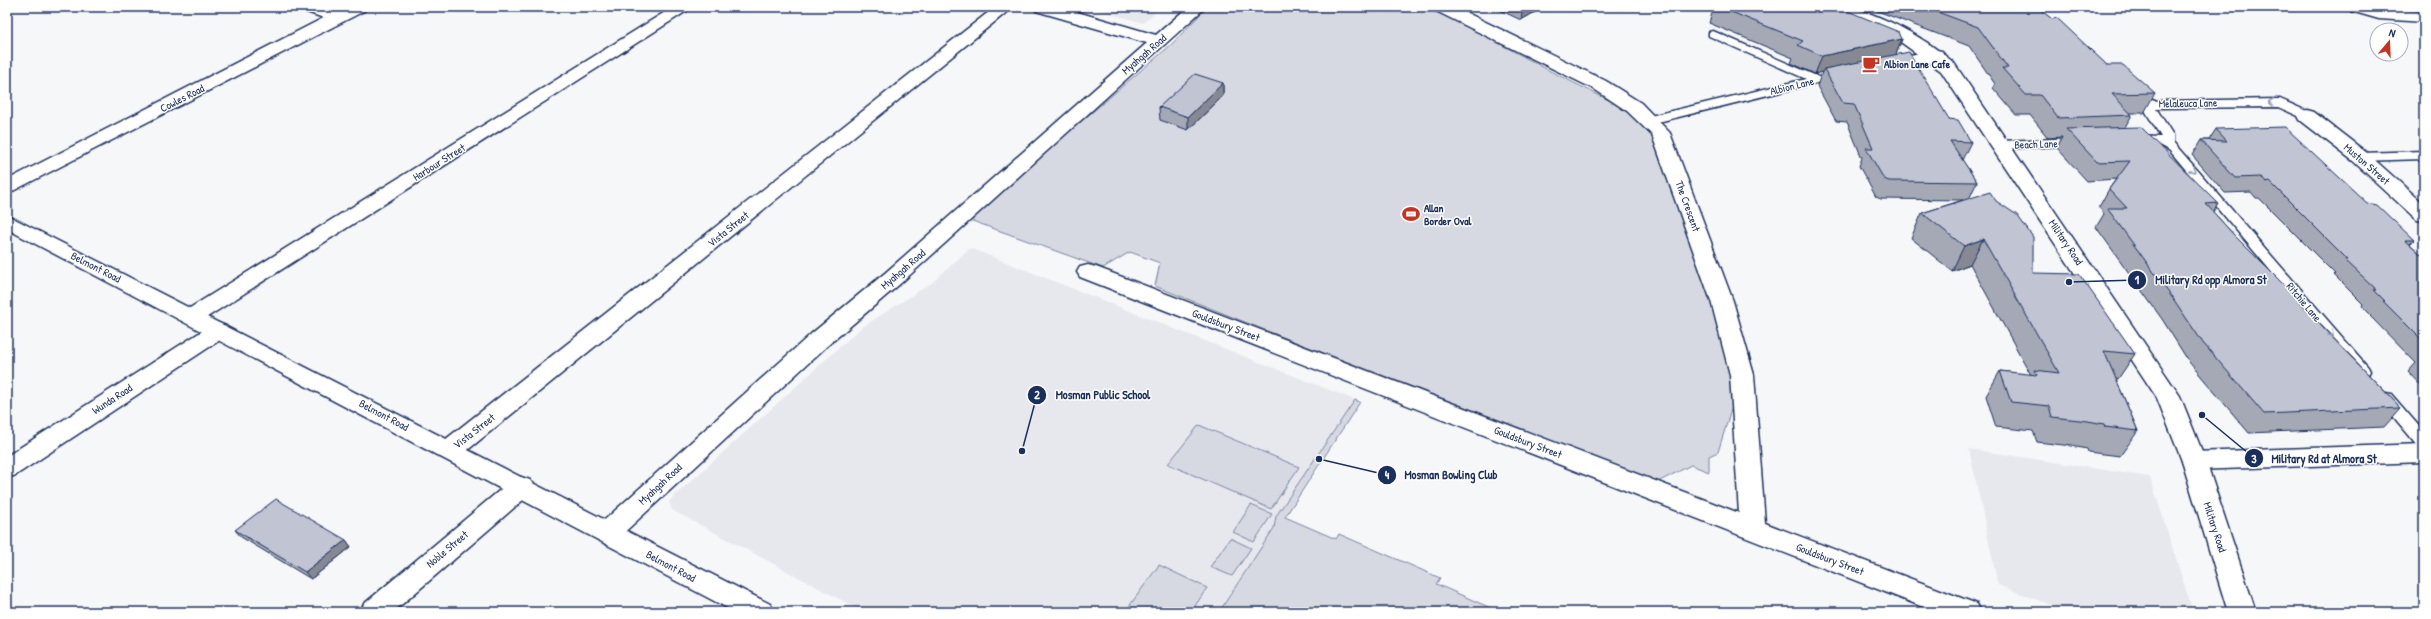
<svg xmlns="http://www.w3.org/2000/svg" width="2431" height="619" viewBox="0 0 2431 619" font-family="'Patrick Hand',sans-serif">
<rect width="100%" height="100%" fill="#f6f7f9"/>
<filter id="ink" filterUnits="userSpaceOnUse"><feTurbulence type="fractalNoise" baseFrequency=".025" numOctaves="2"/><feDisplacementMap in="SourceGraphic" scale="8" xChannelSelector="R" yChannelSelector="G"/><feConvolveMatrix kernelMatrix="1 2 1 2 8 2 1 2 1" color-interpolation-filters="sRGB"/></filter>
<g filter="url(#ink)">
<path fill="#e6e8ee" d="M 1087,7 L 1161,7 L 1143,23 Z
M 970,248 L 1355,400 L 1276,516 L 1274,528 L 1219,612 L 864,612 L 672,510 L 669,501 L 861,328 L 933,282 Z
M 1969,449 L 2150,477 L 2193,612 L 2069,612 L 1998,585 Z"/>
<path fill="#d6d9e2" stroke="#7884a0" d="M 1207,7 L 1432,7 L 1550,71 L 1663,127 L 1742,374 L 1718,452 L 1709,456 L 1709,472 L 1691,465 L 1652,485 L 1155,286 L 1160,263 L 1130,252 L 1103,268 L 967,219 L 1172,44 Z
M 1355,400 L 1360,402 L 1285,517 L 1336,539 L 1339,534 L 1440,578 L 1436,584 L 1500,612 L 1219,612 L 1274,528 L 1276,516 Z
M 1199,425 L 1299,467 L 1271,509 L 1168,464 Z
M 1251,505 L 1272,514 L 1254,542 L 1233,532 Z
M 1230,538 L 1251,548 L 1232,576 L 1210,567 Z
M 1159,565 L 1207,588 L 1191,612 L 1125,612 Z"/>
<g fill="none" stroke-linecap="round" stroke-linejoin="round">
<g stroke="#1b2f5e" stroke-width="3">
<path id="service" d="M 1713,31 L 1821,78 L 1823,80 L 1817,83 L 1650,124 L 1646,123 L 1644,120 L 1646,117 L 1806,79 L 1709,36 L 1709,32 Z
M 2133,91 L 2157,101 L 2280,99 L 2311,113 L 2313,116 L 2311,119 L 2307,120 L 2278,107 L 2156,108 L 2173,135 L 2173,142 L 2368,367 L 2370,371 L 2368,375 L 2358,375 L 2170,151 L 2157,144 L 2131,142 L 2129,139 L 2131,136 L 2161,137 L 2140,102 L 2127,94 Z
M 2078,138 L 2084,142 L 2082,145 L 2000,149 L 1994,145 L 2000,141 Z
M 2424,151 L 2424,159 L 2360,161 L 2354,157 L 2360,153 Z
M 2386,393 L 2391,394 L 2424,432 L 2424,449 L 2419,447 L 2381,402 L 2379,398 L 2381,394 Z"/>
</g>
<g stroke="#1b2f5e" stroke-width="3">
<path id="pedestrian" d="M 1936,50 L 1942,51 L 1944,55 L 1942,59 L 1885,70 L 1879,69 L 1877,65 L 1879,61 Z"/>
</g>
<g stroke="#1b2f5e" stroke-width="3">
<path id="minor" d="M 302,7 C 315,7 338,4 346,17 L 344,21 L 332,21 L 304,11 Z
M 673,7 L 693,7 L 201,321 L 193,324 L 185,321 L 182,316 L 185,311 Z
M 995,7 L 1013,7 L 459,457 L 450,459 L 441,457 L 438,450 L 441,443 Z
M 1034,7 L 1060,7 L 1156,35 L 1188,7 L 1206,7 L 901,283 L 827,346 L 617,539 L 608,542 L 599,539 L 595,532 L 599,525 L 811,334 L 885,273 L 1147,43 L 1036,11 Z
M 1434,7 L 1455,7 L 1606,81 L 1641,103 L 1670,133 L 1733,301 L 1754,375 L 1765,523 L 1977,604 L 1981,612 L 1936,612 L 1080,277 L 1077,272 L 1080,267 L 1088,265 L 1096,267 L 1739,513 L 1730,375 L 1711,301 L 1652,135 L 1627,111 L 1594,89 L 1436,11 Z
M 2349,7 L 2395,7 L 2396,10 L 2424,12 L 2424,22 L 2379,19 L 2351,11 Z
M 2307,110 L 2314,112 L 2367,153 L 2424,204 L 2424,221 L 2417,220 L 2353,161 L 2300,120 L 2298,116 L 2300,112 Z
M 218,323 L 226,326 L 229,331 L 226,336 L 16,475 L 7,478 L 7,456 L 210,326 Z
M 2424,444 L 2424,462 L 2194,470 L 2185,468 L 2182,461 L 2185,454 L 2194,452 Z
M 521,477 L 530,480 L 534,487 L 530,494 L 393,612 L 360,612 L 364,604 L 512,480 Z"/>
</g>
<g stroke="#1b2f5e" stroke-width="3">
<path id="tertiary" d="M 345,7 L 366,7 L 364,11 L 7,194 L 7,180 Z
M 7,215 L 770,604 L 774,612 L 735,612 L 7,229 Z"/>
</g>
<g stroke="#1b2f5e" stroke-width="3">
<path id="secondary" d="M 1825,7 C 1832,7 1842,5 1849,7 C 1887,17 1925,38 1954,63 L 2180,396 L 2206,461 L 2256,612 L 2228,612 L 2182,461 L 2157,398 L 1941,71 L 1902,43 L 1827,11 Z"/>
</g>
<use href="#service" fill="#fff" fill-rule="evenodd"/>
<use href="#pedestrian" fill="#fff" fill-rule="evenodd"/>
<use href="#minor" fill="#fff" fill-rule="evenodd"/>
<use href="#tertiary" fill="#fff" fill-rule="evenodd"/>
<use href="#secondary" fill="#fff" fill-rule="evenodd"/>
</g>
<path fill="#a5a9b5" stroke="#1b2f5e" d="M 1066,7 L 1102,7 L 1079,11 Z
M 1131,7 L 1148,7 L 1144,11 Z
M 1493,7 L 1544,7 L 1521,20 Z
M 1714,7 L 1838,7 L 1902,39 L 1896,54 L 1949,119 L 1971,142 L 1962,160 L 1977,182 L 1969,199 L 2033,273 L 2135,354 L 2118,379 L 2116,379 L 2138,431 L 2120,456 L 2088,452 L 2087,449 L 2072,446 L 2037,442 L 2033,431 L 1996,427 L 1986,396 L 2000,371 L 2031,375 L 1970,264 L 1952,271 L 1911,238 L 1922,213 L 1963,200 L 1881,199 L 1876,197 L 1859,166 L 1862,158 L 1847,122 L 1836,121 L 1817,86 L 1822,72 L 1815,74 L 1791,63 L 1793,58 L 1709,23 Z
M 1867,7 L 2037,7 L 2107,65 L 2155,93 L 2144,113 L 2130,113 L 2132,115 L 2125,127 L 2218,203 L 2213,212 L 2234,235 L 2401,408 L 2384,427 L 2249,433 L 2189,362 L 2162,319 L 2096,227 L 2104,214 L 2099,207 L 2109,189 L 2116,179 L 2087,181 L 2057,148 L 2062,137 L 2048,138 L 2030,115 L 2016,115 L 1993,88 L 1995,84 L 1969,46 Z
M 1223,83 L 1223,96 L 1188,130 L 1160,120 L 1159,107 Z
M 2216,129 L 2367,203 L 2414,240 L 2410,244 L 2424,257 L 2424,389 L 2408,372 L 2416,363 L 2370,316 L 2371,315 L 2362,306 L 2363,304 L 2334,275 L 2335,274 L 2259,198 L 2256,198 L 2251,192 L 2225,193 L 2192,155 L 2201,140 L 2209,140 Z
M 235,530 L 346,540 L 351,547 L 311,579 L 241,537 Z"/>
<path fill="#868994" stroke="#1b2f5e" d="M 1079,7 L 1102,7 L 1079,11 Z
M 1143,7 L 1148,7 L 1144,11 Z
M 1523,7 L 1544,7 L 1521,20 Z
M 1902,39 L 1895,57 L 1824,69 L 1822,72 L 1815,74 L 1822,56 Z
M 1223,83 L 1223,96 L 1188,130 L 1188,117 Z
M 1983,239 L 1970,264 L 1952,271 L 1964,246 Z
M 346,540 L 351,547 L 311,579 L 305,572 Z"/>
<path fill="#c0c4d3" stroke="#1b2f5e" d="M 1719,7 L 1838,7 L 1899,32 L 1902,39 L 1822,56 L 1798,45 L 1803,41 Z
M 1924,7 L 2037,7 L 2052,19 L 2057,18 L 2107,65 L 2123,65 L 2155,93 L 2112,94 L 2132,115 L 2058,118 L 2040,95 L 2026,95 L 2002,68 L 2008,68 L 1978,27 Z
M 1909,52 L 1949,119 L 1958,120 L 1971,142 L 1950,141 L 1977,182 L 1889,181 L 1884,179 L 1866,148 L 1873,148 L 1854,104 L 1843,103 L 1824,69 Z
M 1195,74 L 1223,83 L 1188,117 L 1159,107 Z
M 2141,127 L 2218,203 L 2206,204 L 2234,235 L 2294,295 L 2324,329 L 2401,408 L 2264,414 L 2203,343 L 2174,300 L 2107,208 L 2127,208 L 2109,189 L 2130,161 L 2097,162 L 2066,129 Z
M 2285,127 L 2367,203 L 2377,205 L 2414,240 L 2405,240 L 2424,257 L 2424,342 L 2383,301 L 2385,301 L 2374,290 L 2377,290 L 2345,260 L 2348,260 L 2270,182 L 2266,183 L 2261,177 L 2235,178 L 2201,140 L 2227,141 L 2216,129 Z
M 1990,192 L 1996,201 L 2017,215 L 2033,237 L 2033,273 L 2079,274 L 2135,354 L 2104,351 L 2138,431 L 2105,427 L 2104,424 L 2088,421 L 2052,417 L 2049,406 L 2011,402 L 2000,371 L 2037,375 L 2035,370 L 2059,373 L 1983,239 L 1964,246 L 1922,213 Z
M 276,499 L 346,540 L 305,572 L 235,530 Z"/>
<defs><path id="oneway-chevron" d="M-2-3.5L2.5 0L-2 3.5" fill="none" stroke-width="1.6" stroke-linecap="round" stroke-linejoin="round"/></defs>
<g stroke="#8d97ae">
<use href="#oneway-chevron" transform="translate(2271 102) rotate(-176)"/>
<use href="#oneway-chevron" transform="translate(2193 170) rotate(50)"/>
<use href="#oneway-chevron" transform="translate(2331 334) rotate(50)"/>
</g>
</g>
<defs>
<g id="cafe-bare" transform="scale(1.38)"><path d="M-5.5-4.5H6V0H3Q3 3.5 0 3.5H-2.5Q-5.5 3.5-5.5 0ZM3-3.2v2h1.7v-2ZM-6 4.5H4V6H-6Z" fill="#c8321e" stroke="#fff" stroke-width="2.5" paint-order="stroke"/></g>
<g id="stadium-bare" transform="scale(1.38)"><path d="M0-5a6.5 5 0 1 0 0 10a6.5 5 0 1 0 0-10ZM-3.5-1.8h7v3.6h-7Z" fill="#c8321e" stroke="#fff" stroke-width="2.5" paint-order="stroke"/></g>
</defs>
<g fill-rule="evenodd">
<use href="#cafe-bare" x="1871" y="64"/>
<use href="#stadium-bare" x="1411" y="214"/>
</g>
<g text-anchor="middle" stroke-width="3" stroke-linejoin="round" paint-order="stroke">
<g font-size="11" fill="#1b2f5e" stroke="#fff">
<text transform="translate(1144 54) rotate(-41)" y="4">Myahgah Road</text>
<text transform="translate(1792 86) rotate(-14)" y="4">Albion Lane</text>
<text transform="translate(182 98) rotate(-27)" y="4">Cowles Road</text>
<text transform="translate(2188 103) rotate(-1)" y="4">Melaleuca Lane</text>
<text transform="translate(2036 144) rotate(-2)" y="4">Beach Lane</text>
<text transform="translate(439 162) rotate(-32)" y="4">Harbour Street</text>
<text transform="translate(2367 164) rotate(41)" y="4">Muston Street</text>
<text transform="translate(1688 206) rotate(70)" y="4">The Crescent</text>
<text transform="translate(728 229) rotate(-39)" y="4">Vista Street</text>
<text transform="translate(2066 242) rotate(56)" y="4">Military Road</text>
<text transform="translate(96 267) rotate(27)" y="4">Belmont Road</text>
<text transform="translate(903 269) rotate(-41)" y="4">Myahgah Road</text>
<text transform="translate(2304 302) rotate(50)" y="4">Ritchie Lane</text>
<text transform="translate(1226 325) rotate(21)" y="4">Gouldsbury Street</text>
<text transform="translate(112 399) rotate(-33)" y="4">Wunda Road</text>
<text transform="translate(384 415) rotate(28)" y="4">Belmont Road</text>
<text transform="translate(474 431) rotate(-38)" y="4">Vista Street</text>
<text transform="translate(1528 442) rotate(21)" y="4">Gouldsbury Street</text>
<text transform="translate(660 484) rotate(-43)" y="4">Myahgah Road</text>
<text transform="translate(2215 527) rotate(72)" y="4">Military Road</text>
<text transform="translate(447 549) rotate(-40)" y="4">Noble Street</text>
<text transform="translate(1830 559) rotate(21)" y="4">Gouldsbury Street</text>
<text transform="translate(671 566) rotate(28)" y="4">Belmont Road</text>
</g>
<g font-size="11" font-weight="bold" fill="#1b2f5e" stroke="#fff" text-anchor="start">
<text x="1884" y="68">Albion Lane Cafe</text>
<text x="1424" y="212">Allan<tspan x="1424" dy="13">Border Oval</tspan></text>
</g>
</g>
<path fill="none" stroke="#1b2f5e" stroke-width="1.5" d="M2069 282L2137 280M1022 451L1037 395M2202 415L2254 458M1319 459L1387 475"/>
<g fill="#1b2f5e" stroke="#fff" stroke-width="1.5">
<circle cx="2069" cy="282" r="4"/>
<circle cx="1022" cy="451" r="4"/>
<circle cx="2202" cy="415" r="4"/>
<circle cx="1319" cy="459" r="4"/>
<circle cx="2137" cy="280" r="10"/>
<circle cx="1037" cy="395" r="10"/>
<circle cx="2254" cy="458" r="10"/>
<circle cx="1387" cy="475" r="10"/>
</g>
<g font-size="12" text-anchor="middle" font-weight="bold" fill="#fff">
<text x="2137" y="284">1</text>
<text x="1037" y="399">2</text>
<text x="2254" y="463">3</text>
<text x="1387" y="479">4</text>
</g>
<g font-size="12" text-anchor="middle" font-weight="bold" fill="#1b2f5e" stroke="#fff" stroke-width="3" stroke-linejoin="round" paint-order="stroke">
<text x="2211" y="284">Military Rd opp Almora St</text>
<text x="1103" y="399">Mosman Public School</text>
<text x="2324" y="463">Military Rd at Almora St</text>
<text x="1451" y="479">Mosman Bowling Club</text>
</g>
<rect width="2431" height="619" fill="none" stroke="#fff" stroke-width="24"/>
<rect x="12" y="12" width="2407" height="595" fill="none" stroke="#1b2f5e" stroke-width="1.5" filter="url(#ink)"/>
<g transform="translate(2389 42) rotate(19)"><circle r="19" fill="#ffffff" stroke="#a4acbf"/>
<path d="M0-3L7 15L0 10L-7 15Z" fill="#c8321e"/>
<text y="-6" font-size="11" font-weight="bold" text-anchor="middle" fill="#1b2f5e">N</text>
</g>
</svg>
